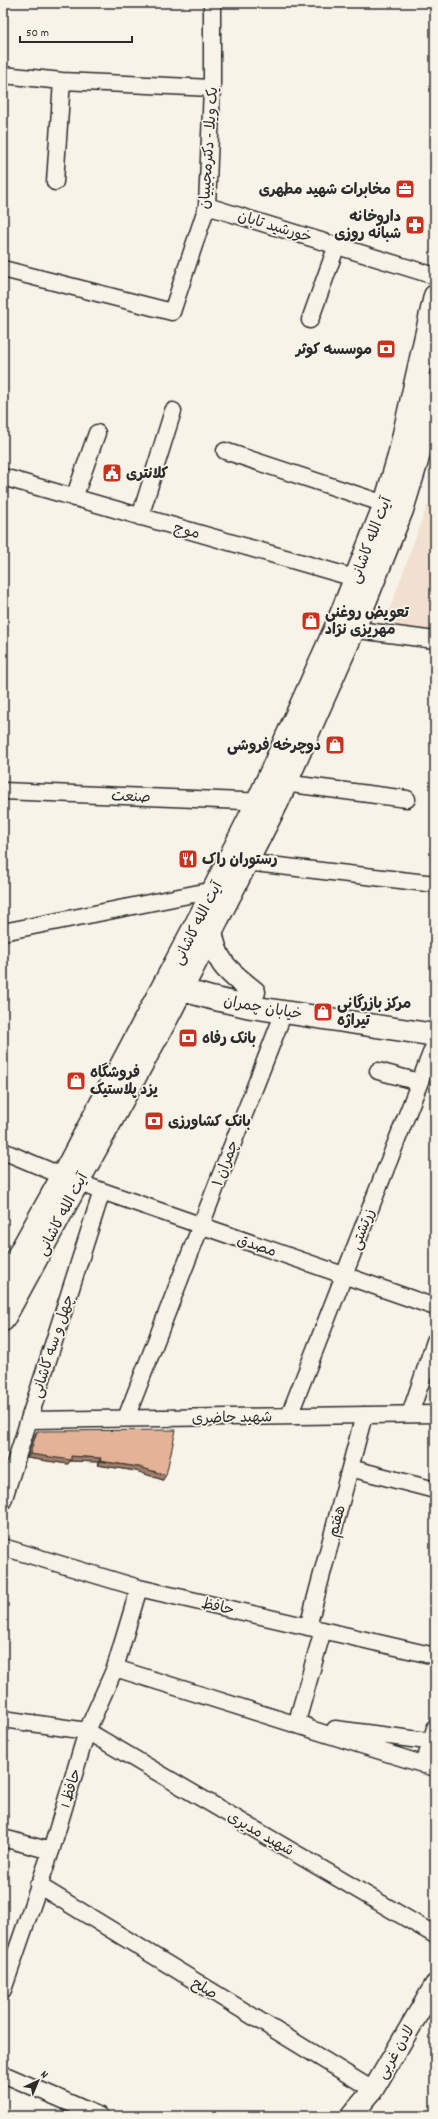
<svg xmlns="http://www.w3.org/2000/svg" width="438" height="2119" viewBox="0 0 438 2119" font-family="Dekko,'Playpen Sans Arabic',sans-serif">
<rect width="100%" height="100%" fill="#f7f3e8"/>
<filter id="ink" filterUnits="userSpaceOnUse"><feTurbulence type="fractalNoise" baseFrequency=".025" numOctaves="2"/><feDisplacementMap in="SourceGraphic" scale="8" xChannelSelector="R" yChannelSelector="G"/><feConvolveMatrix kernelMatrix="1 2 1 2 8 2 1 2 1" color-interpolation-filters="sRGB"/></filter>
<g filter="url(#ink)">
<path fill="#f1e0cf" d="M 427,506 L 435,510 L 435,631 L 384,625 Z"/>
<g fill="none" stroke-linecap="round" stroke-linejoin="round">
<g stroke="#2b2b2b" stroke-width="19">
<path id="minor" d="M 3,75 L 62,81 L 212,88
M 55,182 L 62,81
M 207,206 L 435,276
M 3,269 L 172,312 L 207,206 L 212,88 L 212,3
M 310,320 L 337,245
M 225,451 L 394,507
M 3,477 L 365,581
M 74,498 L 97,433
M 140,517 L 173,411
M 343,628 L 435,640
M 276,782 L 407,799
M 3,791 L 267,802
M 236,861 L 435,884
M 3,932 L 214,890 L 221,890
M 378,1071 L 419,1082
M 3,1151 L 79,1183 L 435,1307
M 410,1414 L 435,1341
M 289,1416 L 435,1043
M 126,1418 L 284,1012
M 29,1420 L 435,1414
M 350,1468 L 435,1490
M 3,1501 L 102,1191
M 3,1547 L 139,1588 L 435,1656
M 308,1627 L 364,1415
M 115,1668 L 435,1768
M 3,1719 L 87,1731 L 435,1935
M 306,1726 L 296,1725 L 323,1630
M 335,1729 L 435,1742
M 424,1765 L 435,1728
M 3,1838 L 51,1851
M 38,1885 L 373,2090
M 3,1990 L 51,1851 L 87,1731 L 115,1668 L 139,1588
M 3,2074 L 100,2116"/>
</g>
<g stroke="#2b2b2b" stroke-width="23">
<path id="tertiary" d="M 351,2116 L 373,2090 L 435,1985"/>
</g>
<g stroke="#2b2b2b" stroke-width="25">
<path id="secondary" d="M 211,929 C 215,963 229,972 254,992
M 169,986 L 211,998 L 251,1007 L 435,1035
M 3,1283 L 62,1177 L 205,907 L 258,801 L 336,627 L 385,504 L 399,456 L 435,296
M 3,1320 L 168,1016 L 277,803 L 354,629 L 402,510 L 417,461 L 435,384"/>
</g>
<use href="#minor" stroke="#f7f3e8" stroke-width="16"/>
<use href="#tertiary" stroke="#f7f3e8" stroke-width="20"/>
<use href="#secondary" stroke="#f7f3e8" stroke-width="22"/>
</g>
<path fill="#c49981" stroke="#2b2b2b" d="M 37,1431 L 163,1480 L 136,1471 L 97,1465 L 98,1462 L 70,1461 L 68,1464 L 27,1458 L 34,1436 Z"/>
<path fill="#a07d69" stroke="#2b2b2b" d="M 30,1454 L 71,1456 L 101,1458 L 98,1462 L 70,1461 L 68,1464 L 27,1458 Z
M 100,1461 L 139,1467 L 166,1475 L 163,1480 L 136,1471 L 97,1465 Z"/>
<path fill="#e4b296" stroke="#2b2b2b" d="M 176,1430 L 166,1475 L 139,1467 L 100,1461 L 101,1458 L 71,1456 L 71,1460 L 30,1454 L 37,1431 Z"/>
</g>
<defs>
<g id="office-square" transform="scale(1)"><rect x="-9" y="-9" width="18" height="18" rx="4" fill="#c8321e" stroke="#f7f3e8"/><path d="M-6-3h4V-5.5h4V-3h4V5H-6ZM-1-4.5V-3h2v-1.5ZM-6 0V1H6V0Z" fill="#fff"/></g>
<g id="pharmacy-square" transform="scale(1)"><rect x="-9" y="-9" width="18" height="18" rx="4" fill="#c8321e" stroke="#f7f3e8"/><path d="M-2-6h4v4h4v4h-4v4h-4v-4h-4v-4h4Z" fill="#fff"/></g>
<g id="bank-square" transform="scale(1)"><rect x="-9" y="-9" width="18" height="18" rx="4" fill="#c8321e" stroke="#f7f3e8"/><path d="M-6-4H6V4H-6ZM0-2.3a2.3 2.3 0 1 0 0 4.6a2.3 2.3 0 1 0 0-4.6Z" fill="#fff"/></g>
<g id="civic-square" transform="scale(1)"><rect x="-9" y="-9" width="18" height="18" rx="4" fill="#c8321e" stroke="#f7f3e8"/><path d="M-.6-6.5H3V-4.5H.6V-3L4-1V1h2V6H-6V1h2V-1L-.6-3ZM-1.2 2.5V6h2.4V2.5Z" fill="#fff"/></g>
<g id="shop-square" transform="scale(1)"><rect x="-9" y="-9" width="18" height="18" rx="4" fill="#c8321e" stroke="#f7f3e8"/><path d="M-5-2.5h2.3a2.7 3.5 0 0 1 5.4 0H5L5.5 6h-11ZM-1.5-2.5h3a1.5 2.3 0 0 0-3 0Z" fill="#fff"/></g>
<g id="restaurant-square" transform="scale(1)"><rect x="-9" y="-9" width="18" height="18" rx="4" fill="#c8321e" stroke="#f7f3e8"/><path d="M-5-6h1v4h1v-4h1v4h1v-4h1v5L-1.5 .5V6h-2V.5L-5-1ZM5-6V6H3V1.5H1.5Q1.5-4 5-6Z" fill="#fff"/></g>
</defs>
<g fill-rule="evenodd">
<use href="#office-square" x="405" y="189"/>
<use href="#pharmacy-square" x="415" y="225"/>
<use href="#bank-square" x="386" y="349"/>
<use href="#civic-square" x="112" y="473"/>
<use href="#shop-square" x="311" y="621"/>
<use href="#shop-square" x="335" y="745"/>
<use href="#restaurant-square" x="188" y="859"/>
<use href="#shop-square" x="323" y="1012"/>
<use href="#bank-square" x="188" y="1038"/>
<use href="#shop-square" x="76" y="1081"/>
<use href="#bank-square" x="154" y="1121"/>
</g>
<g text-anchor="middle" stroke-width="3.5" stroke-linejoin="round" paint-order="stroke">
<g font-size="15" fill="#2b2b2b" stroke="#f7f3e8">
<text transform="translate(208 148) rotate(-86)" y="5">یک ویلا - دکترمجیبیان</text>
<text transform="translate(275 226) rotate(17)" y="5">خورشید تابان</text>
<text transform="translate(187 530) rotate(15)" y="5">موج</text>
<text transform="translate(370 540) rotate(-69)" y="5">آیت الله کاشانی</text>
<text transform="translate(131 796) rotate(2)" y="5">صنعت</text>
<text transform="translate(197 923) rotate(-63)" y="5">آیت الله کاشانی</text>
<text transform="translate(263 1007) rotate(10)" y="5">خیابان چمران</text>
<text transform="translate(225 1163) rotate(-69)" y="5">چمران ۱</text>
<text transform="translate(62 1214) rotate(-62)" y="5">آیت الله کاشانی</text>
<text transform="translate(362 1229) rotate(-69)" y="5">زرتشتی</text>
<text transform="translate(257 1245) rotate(19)" y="5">مصدق</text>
<text transform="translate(52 1346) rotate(-72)" y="5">چهل و سه کاشانی</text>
<text transform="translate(232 1417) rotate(-1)" y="5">شهید حاضری</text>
<text transform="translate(336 1521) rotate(-75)" y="5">هفتم</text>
<text transform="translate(218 1606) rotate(13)" y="5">حافظ</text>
<text transform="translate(70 1788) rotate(-73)" y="5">حافظ 1</text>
<text transform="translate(261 1833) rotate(30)" y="5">شهید مدیری</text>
<text transform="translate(205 1988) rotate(32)" y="5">صلح</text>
<text transform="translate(395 2052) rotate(-59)" y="5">لادن غربی</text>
</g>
<g font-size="15" font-weight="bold" fill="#2b2b2b" stroke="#f7f3e8" text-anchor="start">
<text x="391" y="194" text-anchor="end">مخابرات شهید مطهری</text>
<text x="401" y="221" text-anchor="end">داروخانه<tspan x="401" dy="17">شبانه روزی</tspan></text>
<text x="372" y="354" text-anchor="end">موسسه کوثر</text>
<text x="126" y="478">کلانتری</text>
<text x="325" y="617">تعویض روغنی<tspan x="325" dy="17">مهریزی نژاد</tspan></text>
<text x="321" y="750" text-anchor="end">دوچرخه فروشی</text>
<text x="202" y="864">رستوران راک</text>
<text x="337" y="1008">مرکز بازرگانی<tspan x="337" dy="17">تیراژه</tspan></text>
<text x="202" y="1043">بانک رفاه</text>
<text x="90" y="1077">فروشگاه<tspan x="90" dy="17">یزد پلاستیک</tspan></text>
<text x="168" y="1126">بانک کشاورزی</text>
</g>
</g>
<rect width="438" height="2119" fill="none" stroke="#f7f3e8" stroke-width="16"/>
<rect x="8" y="8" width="422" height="2103" fill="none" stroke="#2b2b2b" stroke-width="1.5" filter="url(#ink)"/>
<g transform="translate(38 2081) rotate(44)" stroke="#f7f3e8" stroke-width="3" paint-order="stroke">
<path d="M0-3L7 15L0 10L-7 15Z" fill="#2b2b2b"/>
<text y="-6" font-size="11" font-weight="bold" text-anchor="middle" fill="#2b2b2b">N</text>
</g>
<path d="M20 36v6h112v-6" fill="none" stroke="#2b2b2b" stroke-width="2"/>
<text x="26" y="36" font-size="12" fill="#2b2b2b" stroke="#f7f3e8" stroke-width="3" paint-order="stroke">50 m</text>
</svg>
